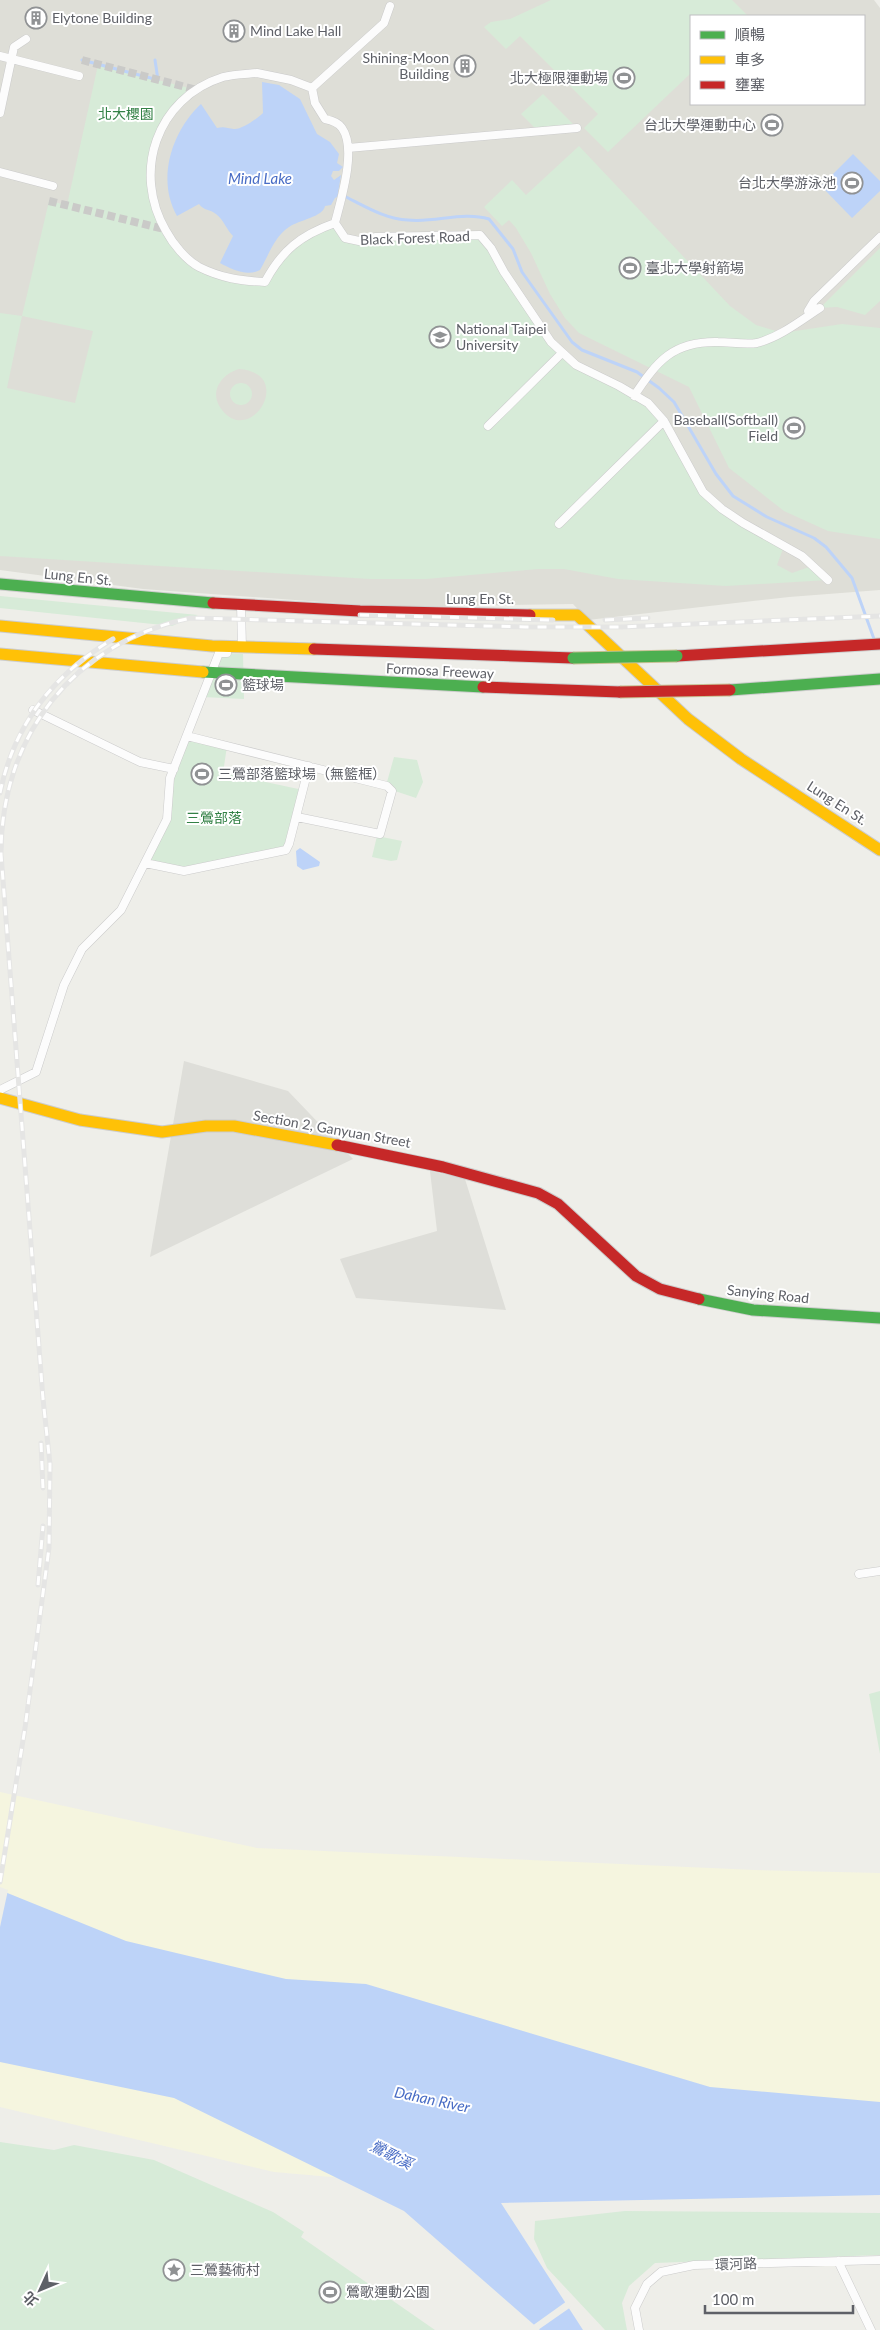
<svg xmlns="http://www.w3.org/2000/svg" width="880" height="2330" viewBox="0 0 880 2330" font-family="Lato,'Noto Sans TC',sans-serif">
<rect width="100%" height="100%" fill="#eeeee9"/>
<path fill="#deded9" d="M 184,1061 L 288,1091 L 353,1159 L 150,1257 Z
M 430,1171 L 465,1179 L 506,1310 L 356,1298 L 340,1259 L 437,1231 Z"/>
<path fill="#deded7" fill-rule="evenodd" d="M 0,0 L 874,0 L 880,8 L 880,590 L 789,597 L 588,620 L 573,604 L 390,607 L 143,589 L 0,570 ZM 691,16 L 864,16 L 864,104 L 691,104 Z"/>
<path fill="#d7ebd8" fill-rule="evenodd" d="M 551,0 L 732,0 L 748,16 L 691,16 L 691,73 L 608,152 L 584,128 L 598,114 L 520,36 L 506,49 L 484,27 L 491,22 L 510,19 Z
M 98,65 L 197,90 L 164,123 L 149,185 L 172,243 L 198,266 L 230,280 L 265,282 C 282,250 301,235 335,223 L 345,238 L 480,235 L 562,353 L 634,396 L 664,421 L 703,492 L 722,509 L 784,546 L 777,565 L 792,573 L 812,566 L 828,580 L 726,586 L 618,579 L 564,569 L 538,569 L 426,579 L 370,579 L 0,556 L 0,313 L 22,316 L 49,201 L 67,205 ZM 22,316 L 93,331 L 75,403 L 7,388 ZM 239,369 C 296,373 251,447 222,410 C 208,393 221,374 239,369 Z
M 543,94 L 577,128 L 538,131 L 521,114 Z
M 579,146 L 730,306 L 756,325 L 782,333 L 842,324 L 880,328 L 880,539 L 828,531 L 784,511 L 729,468 L 689,387 L 579,333 L 565,318 L 550,294 L 531,253 L 516,228 L 509,220 L 502,226 L 484,207 L 512,180 L 526,195 Z
M 880,248 L 880,301 L 865,315 L 837,307 L 820,308 Z
M230 394a11 11 0 1 1 22 0a11 11 0 1 1-22 0Z
M 0,596 L 198,615 L 172,626 L 0,608 Z
M 219,653 L 243,654 L 244,699 L 203,697 Z
M 187,736 L 227,746 L 223,773 L 303,790 L 286,850 L 184,871 L 145,863 L 167,819 L 170,778 Z
M 394,757 L 417,760 L 423,782 L 416,798 L 395,791 L 387,782 Z
M 377,836 L 402,841 L 397,860 L 391,861 L 372,857 Z
M 880,1691 L 880,1754 L 869,1694 Z
M 0,2142 L 54,2150 L 74,2145 L 154,2160 L 273,2212 L 304,2232 L 301,2237 L 435,2330 L 0,2330 Z
M 625,2211 L 880,2213 L 880,2255 L 655,2263 L 629,2286 L 622,2303 L 627,2330 L 605,2330 L 547,2268 L 534,2239 L 535,2221 Z"/>
<path fill="#f5f5df" d="M 0,1792 L 257,1848 L 755,1870 L 880,1873 L 880,2182 L 480,2190 L 274,2172 L 0,2107 Z"/>
<path fill="#bdd3f8" d="M 262,82 L 279,85 L 300,99 L 317,134 L 330,142 L 339,154 L 337,163 L 343,167 L 339,171 L 333,171 L 331,176 L 334,180 L 341,175 L 338,193 L 341,195 L 335,198 L 331,205 L 325,206 C 323,217 299,220 289,227 C 274,237 269,255 260,270 C 247,277 231,269 220,263 L 233,236 C 226,229 224,220 216,214 C 210,209 204,211 199,204 L 177,216 C 156,179 172,131 201,104 L 217,128 C 224,126 227,128 234,129 C 241,130 258,118 263,113 Z
M 853,154 L 880,181 L 880,191 L 852,218 L 821,186 Z
M 300,848 L 320,862 L 319,866 L 303,870 L 297,866 L 296,851 Z
M 0,1890 L 126,1941 L 286,1979 L 366,1984 L 710,2087 L 880,2102 L 880,2195 L 501,2203 L 583,2330 L 540,2330 L 404,2211 L 174,2098 L 0,2062 Z"/>
<path fill="#eeeee9" d="M 0,1887 L 8,1890 L 0,1927 Z
M 567,2301 L 571,2307 L 538,2330 L 532,2326 Z"/>
<g fill="none" stroke-linecap="round" stroke-linejoin="round">
<path stroke="#bdd3f8" stroke-width="3" d="M 82,60 L 158,80 L 155,60
M 342,195 C 363,205 384,219 408,220 C 436,223 462,211 489,219 L 513,249 L 522,272 L 572,342 L 582,350 L 637,372 L 659,388 L 674,402 L 716,474 L 733,496 L 767,517 L 814,538 L 826,547 L 852,578 L 874,639"/>
<path stroke="#cacac8" stroke-width="8" stroke-dasharray="8 4" stroke-linecap="butt" d="M 82,60 L 197,90
M 49,201 L 164,229"/>
<g stroke="#cbcbcb" stroke-width="9">
<path id="street" d="M 0,56 L 79,76
M 257,73 L 291,80 L 312,88 L 315,103 L 325,119 C 330,120 338,122 342,128 C 357,149 341,199 335,223 C 301,235 282,250 265,282 C 241,281 221,278 199,267 C 186,260 173,244 166,231 C 132,173 156,98 223,77 C 234,74 246,74 257,73 Z
M 312,88 L 384,23 L 390,6
M 0,113 L 14,47 L 26,39
M 348,148 L 577,128
M 0,172 L 53,186
M 335,223 L 345,238 L 359,241 L 376,237 L 480,235 L 491,248 L 504,272 L 551,342 L 576,365 L 619,386 L 648,403 L 664,421 L 703,492 L 722,509 L 743,523 L 802,556 L 828,580
M 634,396 C 657,361 673,341 718,342 C 730,342 745,345 757,343 C 780,337 800,321 820,308 L 808,311 L 814,301 L 880,237
M 488,426 L 562,353
M 559,524 L 664,421
M 241,605 L 242,648
M 33,710 L 140,762 L 174,769
M 187,736 L 387,786 L 392,791 L 380,834 L 297,817
M 145,863 L 184,871 L 286,850 L 289,844 L 309,766
M 0,1090 L 36,1072 L 64,985 L 82,949 L 121,910 L 167,819 L 170,778 L 219,653 L 227,653
M 859,1574 L 880,1571
M 838,2261 L 871,2330
M 639,2330 L 635,2308 L 647,2284 L 661,2272 L 694,2265 L 880,2260"/>
</g>
<g stroke="#ccc" stroke-width="13">
<path id="fast" d="M 0,584 L 213,603
M 203,672 L 483,687
M 730,690 L 880,679
M 699,1299 L 753,1310 L 880,1318"/>
</g>
<g stroke="#ccc" stroke-width="13">
<path id="slow" d="M 530,615 L 577,615 L 688,719 L 741,759 L 880,850
M 0,626 L 212,646 L 314,649
M 0,654 L 203,672
M 0,1098 L 80,1120 L 162,1132 L 206,1126 L 234,1126 L 337,1145"/>
</g>
<g stroke="#ccc" stroke-width="13">
<path id="jam" d="M 213,603 L 360,611 L 530,615
M 314,649 L 573,658
M 677,656 L 880,644
M 483,687 L 620,692
M 337,1145 L 443,1167 L 538,1193 L 558,1204 L 636,1276 L 660,1289 L 699,1299"/>
</g>
<use href="#street" stroke="#fcfcfc" stroke-width="8"/>
<use href="#fast" stroke="#4caf50" stroke-width="11"/>
<use href="#slow" stroke="#ffc107" stroke-width="11"/>
<use href="#jam" stroke="#c62828" stroke-width="11"/>
<g stroke="#e5e5e4" stroke-width="5">
<path id="rail" d="M 360,615 L 553,620
M 605,620 L 648,618
M 0,793 C 14,724 53,675 113,639
M 41,1443 L 43,1488
M 38,1585 L 43,1526
M 0,1882 L 25,1728 L 49,1548 L 50,1464 L 43,1399 L 1,854 C 1,735 74,642 191,618 L 525,627 L 621,627 L 880,616"/>
</g>
<use href="#rail" stroke="#fff" stroke-width="3" stroke-dasharray="9" stroke-linecap="butt"/>
<g stroke="#c7c195" stroke-width="13" stroke-linecap="butt">
<path id="fast-bridge" d="M 573,658 L 677,656"/>
</g>
<g stroke="#c7c195" stroke-width="13" stroke-linecap="butt">
<path id="jam-bridge" d="M 620,692 L 730,690"/>
</g>
<use href="#fast-bridge" stroke="#4caf50" stroke-width="11"/>
<use href="#jam-bridge" stroke="#c62828" stroke-width="11"/>
</g>
<defs>
<g id="building-ring" transform="scale(1.125)"><circle r="9.5" fill="#fff" stroke="#909294" stroke-width="1.5"/><path d="M-4-6H4V6H1V3H-1V6H-4ZM-2.5-4.3h1.7v1.8h-1.7ZM.8-4.3h1.7v1.8H.8ZM-2.5-1h1.7V.8h-1.7ZM.8-1h1.7V.8H.8Z" fill="#909294"/></g>
<g id="stadium-ring" transform="scale(1.125)"><circle r="9.5" fill="#fff" stroke="#909294" stroke-width="1.5"/><path d="M0-5a6.5 5 0 1 0 0 10a6.5 5 0 1 0 0-10ZM-3.5-1.8h7v3.6h-7Z" fill="#909294"/></g>
<g id="university-ring" transform="scale(1.125)"><circle r="9.5" fill="#fff" stroke="#909294" stroke-width="1.5"/><path d="M0-5L7-2L0 1L-7-2ZM-4 1L0 2.5L4 1V4Q0 6-4 4Z" fill="#909294"/></g>
<g id="sight-ring" transform="scale(1.125)"><circle r="9.5" fill="#fff" stroke="#909294" stroke-width="1.5"/><path d="M0-6L1.8-2.2L6-1.7L2.9 1.2L3.7 5.4L0 3.3L-3.7 5.4L-2.9 1.2L-6-1.7L-1.8-2.2Z" fill="#909294"/></g>
</defs>
<g fill-rule="evenodd">
<use href="#building-ring" x="36" y="18"/>
<use href="#building-ring" x="234" y="31"/>
<use href="#building-ring" x="465" y="66"/>
<use href="#stadium-ring" x="624" y="78"/>
<use href="#stadium-ring" x="772" y="125"/>
<use href="#stadium-ring" x="852" y="183"/>
<use href="#stadium-ring" x="630" y="268"/>
<use href="#university-ring" x="440" y="337"/>
<use href="#stadium-ring" x="794" y="428"/>
<use href="#stadium-ring" x="226" y="685"/>
<use href="#stadium-ring" x="202" y="774"/>
<use href="#sight-ring" x="174" y="2270"/>
<use href="#stadium-ring" x="330" y="2292"/>
</g>
<g text-anchor="middle" stroke-width="4" stroke-linejoin="round" paint-order="stroke">
<g font-size="14" fill="#5e6067" stroke="#fff" text-anchor="start">
<text x="52" y="23">Elytone Building</text>
<text x="250" y="36">Mind Lake Hall</text>
<text x="449" y="63" text-anchor="end">Shining-Moon<tspan x="449" dy="16">Building</tspan></text>
<text x="608" y="83" text-anchor="end">北大極限運動場</text>
<text x="756" y="130" text-anchor="end">台北大學運動中心</text>
<text x="836" y="188" text-anchor="end">台北大學游泳池</text>
<text x="646" y="273">臺北大學射箭場</text>
<text x="456" y="334">National Taipei<tspan x="456" dy="16">University</tspan></text>
<text x="778" y="425" text-anchor="end">Baseball(Softball)<tspan x="778" dy="16">Field</tspan></text>
<text x="242" y="690">籃球場</text>
<text x="218" y="779">三鶯部落籃球場（無籃框）</text>
<text x="190" y="2275">三鶯藝術村</text>
<text x="346" y="2297">鶯歌運動公園</text>
</g>
<g font-size="14" fill="#338146" stroke="#fff">
<text x="126" y="119">北大櫻園</text>
<text x="214" y="823">三鶯部落</text>
</g>
<g font-size="14" fill="#5e6067" stroke="#fff">
<text transform="translate(415 238) rotate(-2)" y="5">Black Forest Road</text>
<text transform="translate(78 577) rotate(6)" y="5">Lung En St.</text>
<text x="480" y="604">Lung En St.</text>
<text transform="translate(440 671) rotate(3)" y="5">Formosa Freeway</text>
<text transform="translate(837 803) rotate(33)" y="5">Lung En St.</text>
<text transform="translate(332 1129) rotate(10)" y="5">Section 2, Ganyuan Street</text>
<text transform="translate(768 1294) rotate(6)" y="5">Sanying Road</text>
<text transform="translate(736 2264) rotate(-2)" y="5">環河路</text>
</g>
<g font-size="15" font-style="italic" fill="#486cc5" stroke="#fff">
<text x="260" y="184">Mind Lake</text>
<text transform="translate(432 2100) rotate(12)" y="5">Dahan River</text>
<text transform="translate(391 2155) rotate(27)" y="5">鶯歌溪</text>
</g>
</g>
<rect x="690" y="15" width="175" height="90" fill="#ffffff" stroke="#bfbfc2"/>
<rect x="700" y="31" width="25" height="8" fill="#4caf50" stroke="#bfbfc2"/>
<text x="735" y="40" font-size="15" fill="#5e6067">順暢</text>
<rect x="700" y="56" width="25" height="8" fill="#ffc107" stroke="#bfbfc2"/>
<text x="735" y="65" font-size="15" fill="#5e6067">車多</text>
<rect x="700" y="81" width="25" height="8" fill="#c62828" stroke="#bfbfc2"/>
<text x="735" y="90" font-size="15" fill="#5e6067">壅塞</text>
<g transform="translate(40 2290) rotate(226)" stroke="#ffffff" stroke-width="4" paint-order="stroke">
<path d="M0-4L9 19L0 12L-9 19Z" fill="#5e6067"/>
<text y="-8" font-size="14" font-weight="bold" text-anchor="middle" fill="#5e6067">北</text>
</g>
<path d="M705 2305v8h148v-8" fill="none" stroke="#5e6067" stroke-width="2.5"/>
<text x="712" y="2305" font-size="15" fill="#5e6067" stroke="#ffffff" stroke-width="4" paint-order="stroke">100 m</text>
</svg>
